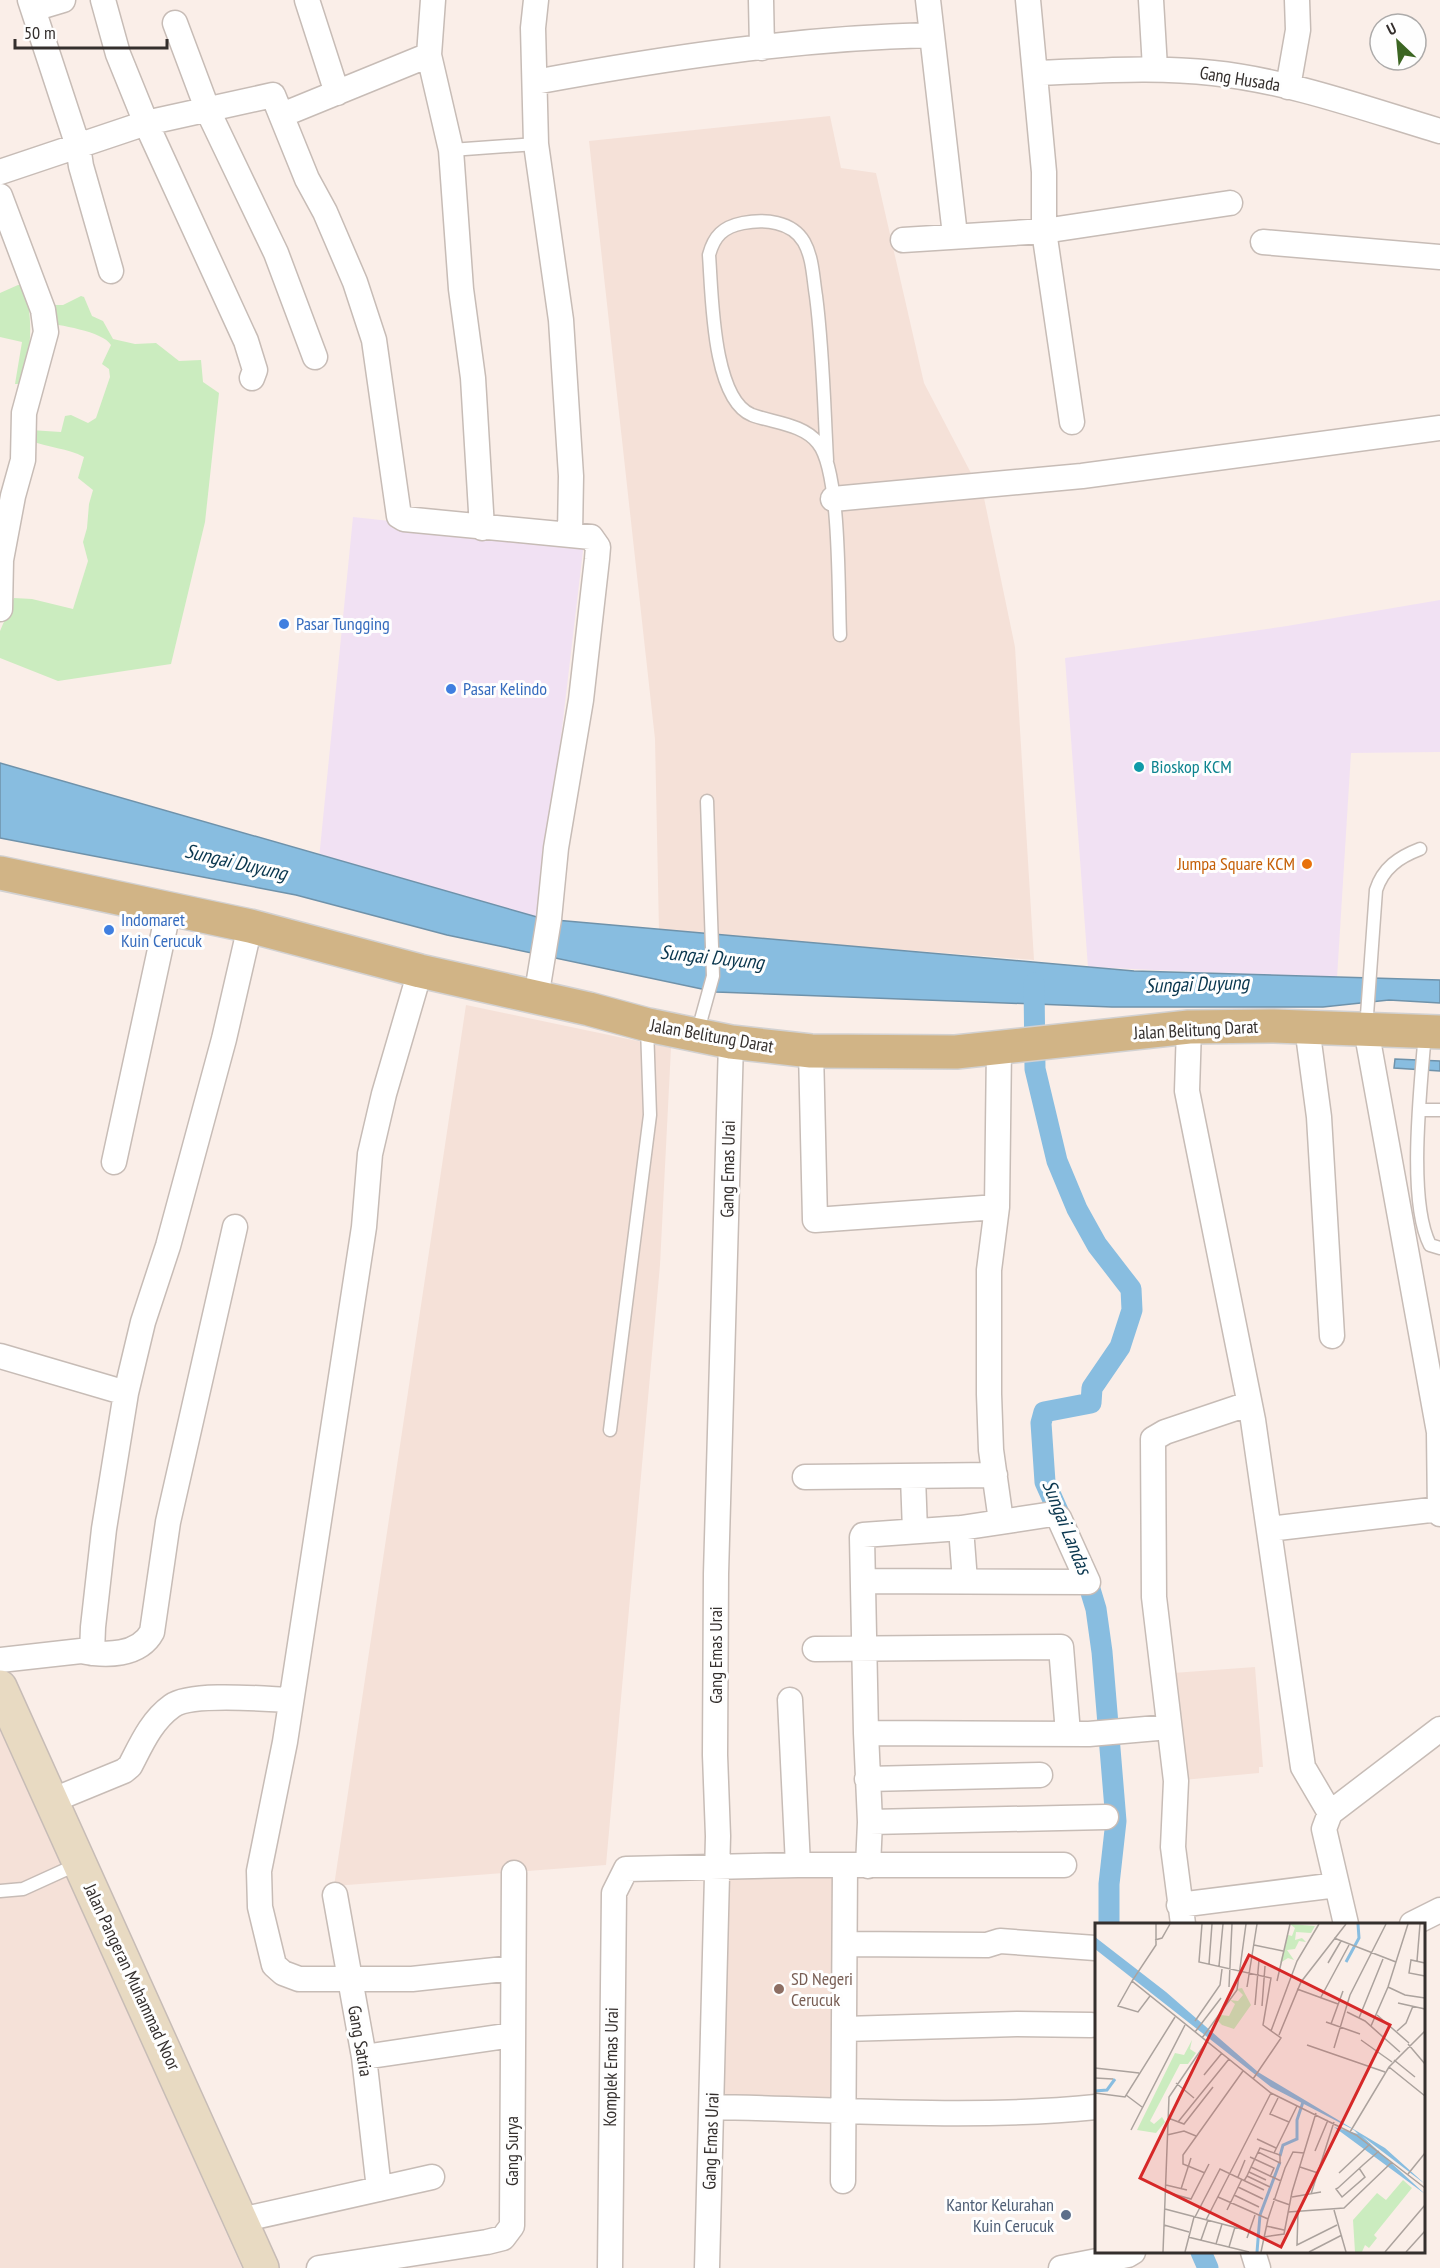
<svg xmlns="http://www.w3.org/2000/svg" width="1440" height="2268" viewBox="0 0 1440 2268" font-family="'PT Sans Narrow',sans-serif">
<rect width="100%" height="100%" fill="#faeee8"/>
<path fill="#f1e1f3" d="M 353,517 L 584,542 L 539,924 L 318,869 Z
M 1440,600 L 1440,752 L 1351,753 L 1337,978 L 1088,967 L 1065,658 L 1287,626 Z"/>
<path fill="#f5e1d8" d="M 830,116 L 841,168 L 876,173 L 924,383 L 984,498 L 1015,647 L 1034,960 L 659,931 L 655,739 L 589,141 Z
M 466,1005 L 671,1048 L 660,1265 L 606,1865 L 334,1886 Z
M 1255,1667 L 1263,1767 L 1259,1767 L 1259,1773 L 1183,1780 L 1173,1673 Z
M 0,1722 L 96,1941 L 242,2268 L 0,2268 Z
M 840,1873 L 833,2103 L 723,2104 L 721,1875 Z"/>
<path fill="#cbecbf" d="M 18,285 L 23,285 C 34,314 32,356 20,384 L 15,384 L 22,342 L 0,337 L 0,293 Z
M 81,296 L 84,297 L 92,316 L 103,321 L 113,339 L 135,344 L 156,343 L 179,361 L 201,360 L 203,382 L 219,393 L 205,522 L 171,664 L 58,681 L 0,658 L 0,631 L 14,598 L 32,599 L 73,609 L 88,561 L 83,542 L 87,528 L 89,504 L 93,490 L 78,478 L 84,457 C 68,448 48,448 29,440 L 30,430 L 61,432 L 65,416 L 71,415 L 88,423 L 96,418 L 110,377 L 109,369 L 102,364 L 111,345 C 103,331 58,325 42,322 L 54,305 L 63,305 Z"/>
<path fill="#88bde0" stroke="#6f92aa" stroke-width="1.5" d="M 0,763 L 544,919 L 1134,971 L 1440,980 L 1440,1003 L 1389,1000 L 1323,1007 L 1112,1007 L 716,992 L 447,935 L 296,895 L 0,838 Z
M 1395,1059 L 1440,1061 L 1440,1071 L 1394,1068 Z"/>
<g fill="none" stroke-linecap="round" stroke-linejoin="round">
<path stroke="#88bde0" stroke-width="21" d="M 1034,983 L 1035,1069 L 1057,1161 L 1077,1209 L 1097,1245 L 1131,1289 L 1132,1310 L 1120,1347 L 1092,1388 L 1091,1403 L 1044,1412 L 1041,1423 L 1045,1482 L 1066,1529
M 1083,1566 L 1096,1609 L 1102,1652 L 1116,1821 L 1109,1884 L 1109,1924
M 1201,2252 L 1208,2268"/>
<g stroke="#c7bcb6" stroke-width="15">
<path id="service" d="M 451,150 L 536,144
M 827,460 C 824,405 823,350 816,296 C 813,278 813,258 804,242 C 792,221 764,219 743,223 C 723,227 714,236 709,255 C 712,293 712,399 752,415 C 774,423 803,424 818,443 C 841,471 838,594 840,635
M 1366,1029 L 1376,890 C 1383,868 1399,857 1420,849
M 1425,1032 C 1421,1085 1407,1200 1430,1245 L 1440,1248
M 697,1034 L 713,976 L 707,801
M 1420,1110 L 1440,1110
M 610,1430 L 650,1115 L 647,1027
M 0,1891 L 23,1889 L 78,1864"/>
</g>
<g stroke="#c7bcb6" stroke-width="27">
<path id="minor" d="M 30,0 L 78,146 L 81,166 L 111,271
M 103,0 L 118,54 L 146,123 L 246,341 L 255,370 L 252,378
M 307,0 L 337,93
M 433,0 L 429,55 L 451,150 L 461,289 L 473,378 L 482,528
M 536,0 L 533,28 L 536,144 L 561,320 L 571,476 L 570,534
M 761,0 L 762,48
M 928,0 L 955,235
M 1028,0 L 1044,172 L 1044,231 L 1072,422
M 1151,0 L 1155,68
M 33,9 L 63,0
M 175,23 L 208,111 L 276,253 L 315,357
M 1035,73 C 1095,71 1154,66 1213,73 C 1290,81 1366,109 1440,131
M 535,82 C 665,58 798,38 930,35
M 1288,87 L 1298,30 L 1297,0
M 282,115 L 429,55
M 0,172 L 146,123 L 273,95 L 307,179 L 325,212 L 355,282 L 374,340 L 399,516 L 404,519 L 591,537 L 598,547 L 597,559 L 581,700 L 556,848 L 549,919 L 536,998
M 0,196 L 43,310 L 46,332 L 24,413 L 23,460 L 13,496 L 1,560 L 0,609
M 903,240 L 1044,231 L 1230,203
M 1263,242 L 1440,257
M 833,499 L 1082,476 L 1440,428
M 420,971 L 384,1094 L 370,1154 L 364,1227 L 285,1742 L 259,1871 L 260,1907 L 274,1965 L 283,1973 L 299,1979 L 412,1979 L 513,1968
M 1189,1027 L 1187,1091 L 1253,1420 L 1303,1767 L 1330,1813 L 1324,1829 L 1346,1924
M 1307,1027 L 1319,1117 L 1332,1336
M 1366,1029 L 1439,1432 L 1440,1514
M 999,1047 L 997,1207 L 989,1270 L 989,1394 L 991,1450 L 1001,1521
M 811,1051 L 815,1220 L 997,1207
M 114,1162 L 169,908
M 0,1356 L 126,1393
M 805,1477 L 995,1475
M 913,1477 L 915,1531
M 961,1528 L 965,1581
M 1269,1529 L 1440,1509
M 863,1581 L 1088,1582 L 1059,1518 L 1053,1514 L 961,1528 L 863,1535 L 862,1537 L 866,1733 L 870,1822 L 868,1866
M 815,1649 L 1061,1647 L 1068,1733
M 92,1653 L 93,1627 L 104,1529 L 126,1393 L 143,1322 L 168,1246 L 224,1039 L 250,926
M 0,1660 L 81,1651 C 106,1656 139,1656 152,1632 L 168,1522 L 235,1227
M 790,1700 L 798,1865
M 866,1733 L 1089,1734 L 1169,1727
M 867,1779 L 1040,1775
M 51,1801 L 124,1771 L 130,1766 C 141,1745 151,1721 172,1706 C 191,1692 264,1699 290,1700
M 1330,1813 L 1440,1729
M 870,1822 L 1106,1817
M 335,1895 L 364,2057 L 379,2189
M 1179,1905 L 1337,1885
M 1183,1924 L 1173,1847 L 1176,1781 L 1154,1597 L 1153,1439 L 1165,1432 L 1248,1404
M 1412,1924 L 1440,1910
M 845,1944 L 987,1945 L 1000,1941 L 1095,1948
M 844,2029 L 1017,2024 L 1091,2025
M 364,2057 L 512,2035
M 712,2107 C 840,2109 969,2120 1096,2107
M 843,2181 L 845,1865
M 241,2220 L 432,2177
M 1253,2252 L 1258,2268
M 319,2268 L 487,2242 L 503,2238 L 512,2226 L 514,1873
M 610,2268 L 614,1893 L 626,1869 L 798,1865 L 1064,1865
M 707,2268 L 718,1836 L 715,1755 L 716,1574 L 731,1042
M 1061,2268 L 1128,2255 L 1133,2252"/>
</g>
<g stroke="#c7bcb6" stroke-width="36">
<path id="secondary" d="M 0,1687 L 262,2268"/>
</g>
<g stroke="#d2d1d1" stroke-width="36">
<path id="primary" d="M 0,873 L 250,926 L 420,971 L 589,1009 L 648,1025 L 731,1042 L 811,1051 L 956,1052 L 1189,1027 L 1274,1026 L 1440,1032"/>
</g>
<use href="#service" stroke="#fff" stroke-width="12"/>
<use href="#minor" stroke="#fff" stroke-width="24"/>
<use href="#secondary" stroke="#e8dac2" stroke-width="33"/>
<use href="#primary" stroke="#d1b486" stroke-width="33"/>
</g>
<g fill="#3f7fe0" stroke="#fefefe" stroke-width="2">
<circle cx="284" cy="624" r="6"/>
<circle cx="451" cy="689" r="6"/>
<circle cx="109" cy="930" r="6"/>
</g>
<circle fill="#0f9aa8" stroke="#fefefe" stroke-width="2" cx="1139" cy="767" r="6"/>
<circle fill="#e8710a" stroke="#fefefe" stroke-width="2" cx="1307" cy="864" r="6"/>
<circle fill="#8d6e63" stroke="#fefefe" stroke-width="2" cx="779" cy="1989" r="6"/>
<circle fill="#5c6f8a" stroke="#fefefe" stroke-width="2" cx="1066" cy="2215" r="6"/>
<g text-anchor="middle" stroke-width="6" stroke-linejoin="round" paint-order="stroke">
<g font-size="18" fill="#342f2d" stroke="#fefefe">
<text transform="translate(1240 79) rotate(9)" y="6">Gang Husada</text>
<text transform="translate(1196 1030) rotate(-3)" y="6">Jalan Belitung Darat</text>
<text transform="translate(712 1036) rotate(10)" y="6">Jalan Belitung Darat</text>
<text transform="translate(728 1169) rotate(-89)" y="6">Gang Emas Urai</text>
<text transform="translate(716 1655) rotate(-90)" y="6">Gang Emas Urai</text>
<text transform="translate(132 1977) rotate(65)" y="6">Jalan Pangeran Muhammad Noor</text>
<text transform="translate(360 2041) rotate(80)" y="6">Gang Satria</text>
<text transform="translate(611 2067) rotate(-89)" y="6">Komplek Emas Urai</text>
<text transform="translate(711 2141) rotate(-88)" y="6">Gang Emas Urai</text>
<text transform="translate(512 2151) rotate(-90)" y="6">Gang Surya</text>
</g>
<g font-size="18" fill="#366cbe" stroke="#fefefe" text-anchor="start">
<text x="296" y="630">Pasar Tungging</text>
<text x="463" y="695">Pasar Kelindo</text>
<text x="121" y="926">Indomaret<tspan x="121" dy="21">Kuin Cerucuk</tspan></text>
</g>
<g font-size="18" fill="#0d838f" stroke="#fefefe" text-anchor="start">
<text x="1151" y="773">Bioskop KCM</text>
</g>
<g font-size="18" fill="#c56008" stroke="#fefefe" text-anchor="end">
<text x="1295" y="870">Jumpa Square KCM</text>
</g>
<g font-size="18" fill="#785e54" stroke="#fefefe" text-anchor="start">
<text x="791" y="1985">SD Negeri<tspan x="791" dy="21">Cerucuk</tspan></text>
</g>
<g font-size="18" fill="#4e5e75" stroke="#fefefe" text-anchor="end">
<text x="1054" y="2211">Kantor Kelurahan<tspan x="1054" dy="21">Kuin Cerucuk</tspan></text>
</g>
<g font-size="20" font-style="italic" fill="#09364e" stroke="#fefefe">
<text transform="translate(236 862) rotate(13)" y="7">Sungai Duyung</text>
<text transform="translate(712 957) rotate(6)" y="7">Sungai Duyung</text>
<text transform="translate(1197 984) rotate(-2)" y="7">Sungai Duyung</text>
<text transform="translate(1067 1527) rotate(68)" y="7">Sungai Landas</text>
</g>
</g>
<g transform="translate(1095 1923)">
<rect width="330" height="330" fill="#faeee8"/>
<path d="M 195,1 L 220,3 L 216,10 L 201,9 L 200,17 L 207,15 L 211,19 L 204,18 L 200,26 L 192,27 L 199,37 L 193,35 L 185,40 L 193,12 L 197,13 L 200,5 ZM 147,65 L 156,82 L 139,106 L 127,102 L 121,96 L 126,92 L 134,93 L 140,81 L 135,77 L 143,78 L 148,72 L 142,66 ZM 97,117 L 95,126 L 101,130 L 93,141 L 85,141 L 55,198 L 59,201 L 67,194 L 70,199 L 61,210 L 42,207 L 80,130 L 89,132 ZM 308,257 L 317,265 L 279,312 L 282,315 L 274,325 L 270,322 L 267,329 L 260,329 L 258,297 L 282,270 L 291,277 Z" fill="#cbecbf"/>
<path d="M 0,14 L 71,69 L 163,149 L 290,225 L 330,261 L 267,213 L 330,271 L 239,204 L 263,211 L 259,207 L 176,164 L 0,26 Z" fill="#88bde0"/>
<path fill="none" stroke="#88bde0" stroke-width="3" d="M 251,39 L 264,15 L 263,1M 0,168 L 12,167 L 20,156M 185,233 L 188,222 L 202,216 L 202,197 L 208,179M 162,329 L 165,292 L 185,239"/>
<path fill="none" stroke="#aba29d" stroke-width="1.5" d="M 61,1 L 61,22 L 37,58 L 176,170 L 261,212 L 330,265M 107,1 L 104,39 L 176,55 L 168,102 L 186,115 L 158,156M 239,15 L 301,39M 60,17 L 67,15 L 75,1M 159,22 L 188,28M 322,38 L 325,1M 233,40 L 246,18M 330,40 L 316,37 L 314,50 L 330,53M 114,41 L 117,1M 124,43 L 128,1M 37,58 L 23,83 L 43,89 L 55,73M 182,58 L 195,1M 134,64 L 137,1M 152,64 L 162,1M 293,64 L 310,72 L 330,75M 202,66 L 243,81M 226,74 L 254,22M 303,80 L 330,86M 160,82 L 164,37M 167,83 L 170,43M 252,89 L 270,98 L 305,129M 282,92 L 314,120M 264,95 L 288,36M 100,98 L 125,62 L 127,46M 231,99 L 265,111M 236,101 L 248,68M 276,103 L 293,64 L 313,1M 176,108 L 202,38 L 224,1M 302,108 L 311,100 L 318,83M 100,109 L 126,75M 184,112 L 206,59 L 251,1M 107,115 L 142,67 L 151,1M 266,117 L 297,139M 313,121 L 330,141M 212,122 L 290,149M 239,125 L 255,72 L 291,1M 299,137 L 320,154M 294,144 L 330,173M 0,145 L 44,150M 109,152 L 127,130M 0,155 L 18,156M 81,160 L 99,175M 0,170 L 30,174 L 80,94M 31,172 L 47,184M 183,175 L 175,191 L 194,199M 73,195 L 89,201 L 118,164M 83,199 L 134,136M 36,207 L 90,102M 255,209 L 294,144 L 330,108M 72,212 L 89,208 L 101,213M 162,216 L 181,225M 220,228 L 233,197M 179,230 L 202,183M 155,234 L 179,245 L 175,254M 156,244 L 186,258M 205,244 L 223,250M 264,245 L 270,254 L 247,274 L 241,266 L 243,265 L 268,242 L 284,228M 154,249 L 171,257M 110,250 L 88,241 L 88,232 L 148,148M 244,250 L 275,221M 313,251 L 330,230M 152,253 L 175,264M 143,254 L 150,237M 149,258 L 152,253 L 156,244 L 165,225 L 185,232 L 185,240 L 163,229M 71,262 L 92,267M 143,264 L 168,276M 86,266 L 96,235M 71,269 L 96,276 L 114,241M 216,271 L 239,199M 139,272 L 164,284M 123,274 L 173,296M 197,274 L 226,269M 178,276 L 195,282M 70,286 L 154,308M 132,287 L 147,256M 239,287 L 251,329M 193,289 L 249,285 L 297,239M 203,289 L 202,322 L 242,302M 100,294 L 125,246 L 169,267M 111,297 L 176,170M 69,302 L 94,309M 171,303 L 189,307M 93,314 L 154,329M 169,314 L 189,311 L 197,269 L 221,190M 152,315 L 160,292M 106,317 L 113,297M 121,321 L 127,301M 134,324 L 140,304M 68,329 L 74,174 L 112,118M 90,329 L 99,294M 166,329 L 173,296 L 190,245 L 198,229 L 209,230M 214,329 L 247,312M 290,329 L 330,282M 311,329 L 330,308"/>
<path fill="#d62828" fill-opacity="0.15" stroke="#d62828" stroke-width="3" d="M 154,32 L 295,102 L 186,324 L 45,255 Z"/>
<rect width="330" height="330" fill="none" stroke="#342f2d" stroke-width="3"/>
</g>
<g transform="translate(1398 42) rotate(334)"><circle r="28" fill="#fefefe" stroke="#adabaa" stroke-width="1.5"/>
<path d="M0-4.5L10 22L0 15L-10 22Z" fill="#3c6623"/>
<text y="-9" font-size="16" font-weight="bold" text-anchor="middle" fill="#342f2d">U</text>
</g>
<path d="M15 39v9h152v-9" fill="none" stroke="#342f2d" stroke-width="3"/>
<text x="24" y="39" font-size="18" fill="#342f2d" stroke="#fefefe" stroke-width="4.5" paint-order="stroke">50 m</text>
</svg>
